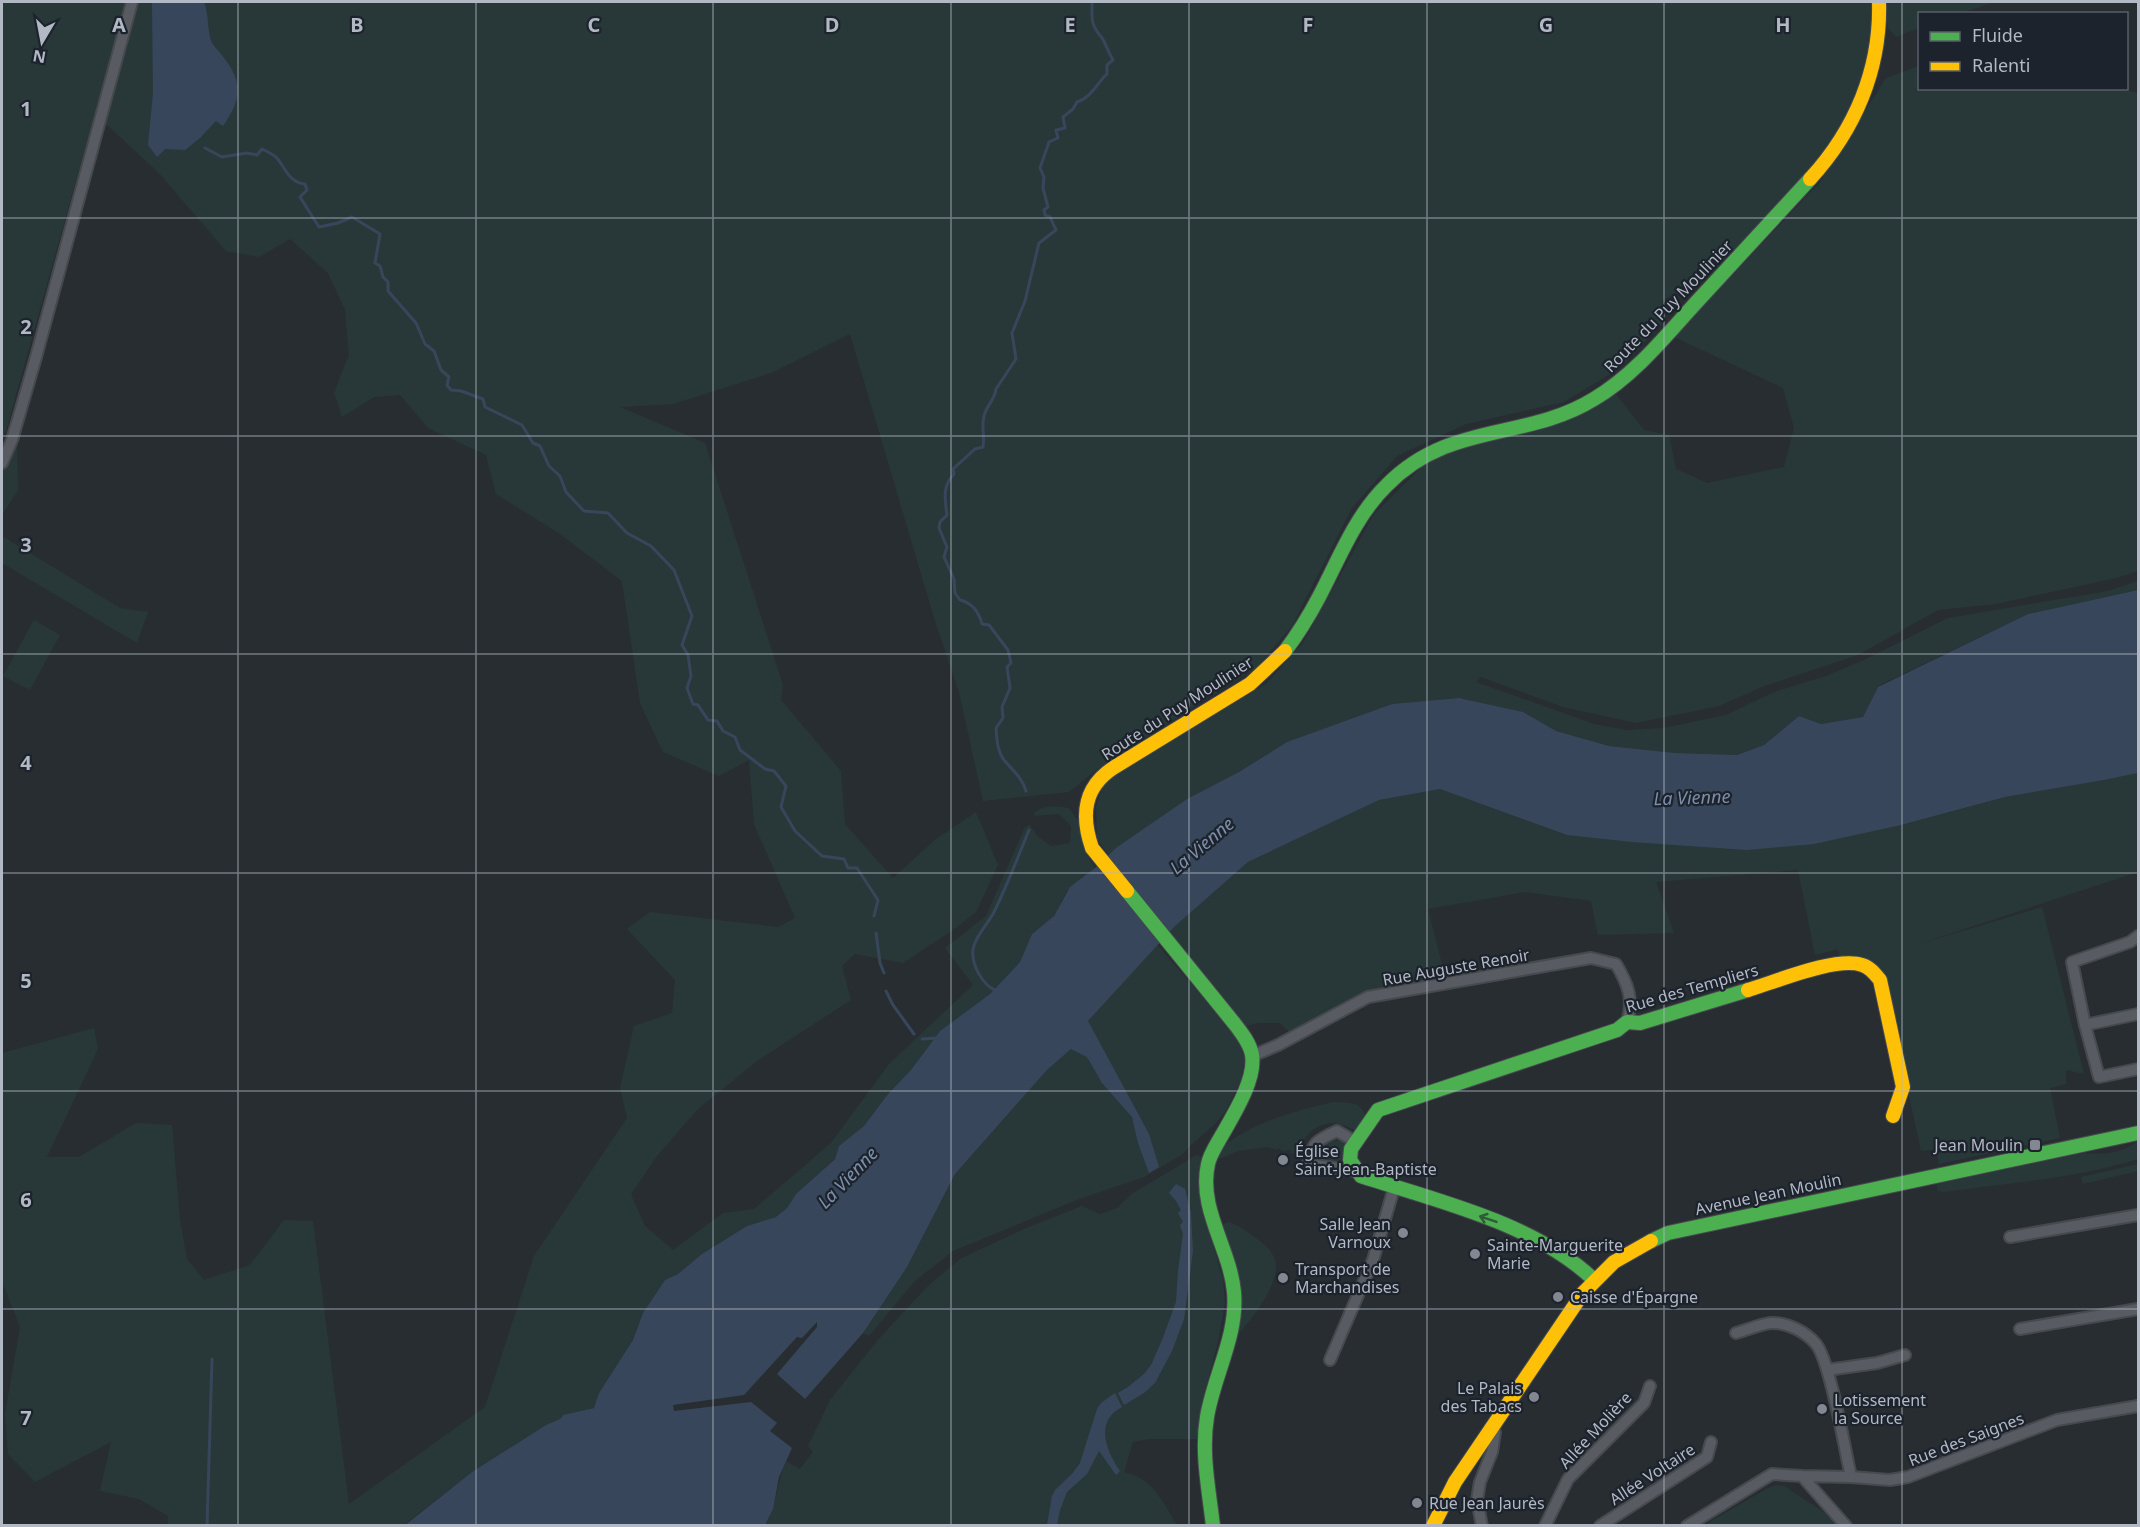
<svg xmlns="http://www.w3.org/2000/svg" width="2140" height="1527" viewBox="0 0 2140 1527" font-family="'Noto Sans',sans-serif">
<rect width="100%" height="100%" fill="#282d32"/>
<path fill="#283839" d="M 2,2 L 126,2 L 2,445 Z
M 139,2 L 1873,2 L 1874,10 L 1867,68 L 1846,119 L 1803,178 L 1705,280 L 1662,300 L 1661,325 L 1620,368 L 1564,402 L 1466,424 L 1397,456 L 1352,508 L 1292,626 L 1256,668 L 1109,760 L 1069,792 L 983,801 L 959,692 L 935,621 L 850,334 L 771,373 L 673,404 L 620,407 L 705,443 L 783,685 L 781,700 L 841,771 L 845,824 L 893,878 L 936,839 L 976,812 L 998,865 L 976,912 L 957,927 L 903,963 L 855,954 L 842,966 L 851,1000 L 757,1061 L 698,1109 L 657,1156 L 631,1194 L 645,1226 L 673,1250 L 723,1213 L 754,1209 L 831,1143 L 889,1064 L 973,985 L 945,948 L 986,916 L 1025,827 L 1030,825 L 1037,836 L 1051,846 L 1070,843 L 1071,826 L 1059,814 L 1034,816 L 1035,812 C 1047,804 1056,806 1069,808 L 1078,821 L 1086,853 L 1095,868 L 1067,891 L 1054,916 L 1032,934 L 1020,962 L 990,994 L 940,1031 L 911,1070 L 888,1094 L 864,1126 L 839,1146 L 835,1158 L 796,1194 L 787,1208 L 776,1217 L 747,1226 L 702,1254 L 678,1274 L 665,1280 L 643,1313 L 633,1340 L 599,1393 L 595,1408 L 563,1415 L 560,1419 L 546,1425 L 472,1472 L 404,1525 L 168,1525 L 168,1516 L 139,1499 L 100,1491 L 111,1442 L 35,1482 L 8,1454 L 5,1414 L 20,1327 L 2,1281 L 2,1053 L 94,1028 L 98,1049 L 47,1157 L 79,1157 L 136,1123 L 172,1125 L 180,1220 L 187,1259 L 204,1280 L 250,1265 L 284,1220 L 313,1221 L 349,1504 L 485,1407 L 534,1256 L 627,1118 L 620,1088 L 634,1026 L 672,1013 L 675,980 L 627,929 L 650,912 L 778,927 L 795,918 L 754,824 L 749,760 L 719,776 L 663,752 L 640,703 L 622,581 L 560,534 L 496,494 L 486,455 L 428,428 L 400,395 L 374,397 L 342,417 L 334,393 L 349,355 L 345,310 L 328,273 L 290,239 L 259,257 L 226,251 L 159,173 L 104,122 Z
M 1885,2 L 1995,2 L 1961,13 L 1920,14 L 1919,28 L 1896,37 L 1888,28 Z
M 1919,66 L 1920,88 L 2114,88 L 2138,93 L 2138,571 L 2116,578 L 1996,604 L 1938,610 L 1858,655 L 1764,686 L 1719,706 L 1636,723 L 1563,707 L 1481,677 L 1476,682 L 1594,724 L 1626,730 L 1664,728 L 1726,715 L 1774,692 L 1826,676 L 1866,659 L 1948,618 L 2108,591 L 2138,581 L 2138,590 L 2028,614 L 1878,686 L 1863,717 L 1821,724 L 1799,716 L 1764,745 L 1737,755 L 1675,753 L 1609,746 L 1556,731 L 1523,712 L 1459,698 L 1392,704 L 1287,742 L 1239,772 L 1187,799 L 1109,855 L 1097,839 L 1096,807 L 1103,785 L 1122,768 L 1266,684 L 1303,643 L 1374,514 L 1431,458 L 1506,435 L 1615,393 L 1644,430 L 1669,435 L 1676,469 L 1707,483 L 1784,467 L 1794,428 L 1783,388 L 1674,337 L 1820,182 L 1886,78 Z
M 17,444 L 18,490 L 2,515 L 2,466 Z
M 2,536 L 120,608 L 148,612 L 137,643 L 2,563 Z
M 34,620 L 60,635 L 30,690 L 3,676 Z
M 2138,773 L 2138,872 L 1919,944 L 2042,907 L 2084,1074 L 2066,1070 L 2066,1084 L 2050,1088 L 2060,1138 L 1939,1164 L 1936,1149 L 1921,1151 L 1883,975 C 1870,959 1862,952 1840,957 L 1838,949 L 1815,955 L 1798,870 L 1656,882 L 1674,933 L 1598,935 L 1591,901 L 1525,892 L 1428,909 L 1445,976 L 1361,993 L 1289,1032 L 1280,1023 L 1257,1023 L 1246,1026 L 1210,986 L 1168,932 L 1248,862 L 1379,800 L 1440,789 L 1567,835 L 1901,825 L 2005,797 L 2104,780 Z
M 1157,944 L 1235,1035 L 1245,1059 L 1241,1080 L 1225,1112 L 1215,1124 L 1193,1143 L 1183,1154 L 1144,1177 L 1079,1199 L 953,1251 L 915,1281 L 869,1336 L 863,1333 L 907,1267 L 955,1174 L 1047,1070 L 1071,1049 L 1088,1021 Z
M 1333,1102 C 1349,1103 1358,1100 1366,1116 L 1358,1131 C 1350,1128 1338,1122 1330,1123 C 1314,1125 1301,1138 1298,1154 L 1291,1153 L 1291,1150 L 1281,1151 L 1281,1149 L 1277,1148 L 1277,1150 L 1267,1147 L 1238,1151 L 1222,1158 L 1217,1158 C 1220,1153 1223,1146 1228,1143 C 1258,1120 1297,1111 1333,1102 Z
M 1340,1140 L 1347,1143 L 1346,1164 L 1315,1160 L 1315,1151 L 1321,1143 Z
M 2138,1141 L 2138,1159 C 2078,1178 2007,1183 1944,1192 L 1938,1191 L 1936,1184 L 2082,1153 C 2102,1155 2122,1154 2138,1141 Z
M 1197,1155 L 1201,1157 L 1198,1179 L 1203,1209 L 1223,1280 L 1225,1303 L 1218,1342 L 1203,1398 L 1197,1439 L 1150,1439 L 1133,1442 L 1124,1472 C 1129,1474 1134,1475 1138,1477 C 1156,1485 1167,1509 1177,1525 L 765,1526 C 777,1505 777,1482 786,1461 L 800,1469 L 813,1452 L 808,1446 L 830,1400 L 877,1341 L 926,1288 L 960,1259 L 1024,1229 L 1082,1206 L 1100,1214 L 1117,1208 L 1133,1193 Z
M 2138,1164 L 2138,1171 L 2083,1184 L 2081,1177 Z
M 1229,1222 C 1238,1225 1245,1230 1253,1236 C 1261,1242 1272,1249 1275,1260 C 1282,1283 1248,1325 1232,1340 L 1222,1229 L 1223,1224 Z
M 1776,1485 L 1784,1486 L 1825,1513 L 1835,1525 L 1704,1525 L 1768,1488 Z"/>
<path fill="#38465b" d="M 152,2 L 204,2 C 209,14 207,33 212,43 C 215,48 221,53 224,58 C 244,84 241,100 223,126 L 216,121 L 200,138 L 185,150 L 165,149 L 157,157 L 148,145 L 153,93 Z
M 2138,590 L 2138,773 L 2104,780 L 2005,797 L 1901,825 L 1814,844 L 1747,850 L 1632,842 L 1567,835 L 1440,789 L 1379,800 L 1248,862 L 1174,927 L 1088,1021 L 1149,1134 L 1159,1167 L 1149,1173 L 1138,1143 L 1132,1117 L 1102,1083 L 1087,1057 L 1071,1049 L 1047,1070 L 955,1174 L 907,1267 L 863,1333 L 805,1399 L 777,1374 L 817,1327 L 817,1322 L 802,1338 L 797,1337 L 744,1395 L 673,1405 L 674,1411 L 751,1402 L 777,1423 L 770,1431 L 792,1448 L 779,1477 L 773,1509 L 765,1525 L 404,1526 L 472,1472 L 546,1425 L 560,1419 L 563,1415 L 594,1408 L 599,1393 L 633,1340 L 643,1313 L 665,1280 L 678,1274 L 702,1254 L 747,1226 L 776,1217 L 787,1208 L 796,1194 L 835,1159 L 839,1146 L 864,1126 L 888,1094 L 911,1070 L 940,1031 L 990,994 L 1020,962 L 1032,934 L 1054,916 L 1070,887 L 1095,868 L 1116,848 L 1187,799 L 1239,772 L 1287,742 L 1392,704 L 1459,698 L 1523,712 L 1556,731 L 1609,746 L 1675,753 L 1737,755 L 1764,745 L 1799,716 L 1821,724 L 1863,717 L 1878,687 L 2028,614 Z
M 1176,1184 L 1185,1189 L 1191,1213 L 1193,1251 L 1184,1319 L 1172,1351 L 1155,1383 L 1144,1393 L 1124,1405 L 1118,1393 L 1128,1387 L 1144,1374 L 1151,1365 L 1162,1340 L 1176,1302 L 1178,1271 L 1183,1234 L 1180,1225 L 1183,1222 L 1178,1213 L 1181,1210 L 1176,1201 L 1169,1193 Z
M 1115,1393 L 1122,1407 C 1094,1421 1106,1451 1120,1471 L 1116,1475 L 1099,1451 L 1087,1474 L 1067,1492 L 1060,1510 L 1057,1525 L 1047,1525 L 1052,1496 L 1055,1490 L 1072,1474 L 1080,1463 L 1097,1409 L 1101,1403 Z"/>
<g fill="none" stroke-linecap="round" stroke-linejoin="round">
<path stroke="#38465b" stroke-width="3" d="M 205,148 L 222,157 L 247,153 L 257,155 L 262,149 C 266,151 272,154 276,157 C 285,167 289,183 305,184 L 307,190 L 300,197 L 319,227 L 338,223 L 352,217 L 380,234 L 375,263 L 380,266 L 383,277 L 388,282 L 388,291 L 416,323 L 425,344 L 434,351 L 441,370 L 449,377 L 447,385 L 451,390 L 461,391 L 483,399 L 485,407 L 522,425 L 533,443 L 540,446 L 549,466 L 560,476 L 566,492 L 584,511 L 608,513 L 627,533 L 651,546 L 674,570 L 692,616 L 682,645 L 688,655 L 691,676 L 687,688 L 693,704 L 698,705 L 708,720 L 717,721 L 723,731 L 735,737 L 740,750 L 765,769 L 774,771 L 786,786 L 781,807 L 795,831 L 822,856 L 844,859 L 848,868 L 857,868 L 878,900 L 874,916
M 1026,791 C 1022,777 1013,771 1004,760 C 997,751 997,739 996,728 L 1003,718 L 1002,707 L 1010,688 L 1007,667 L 1011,663 L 1008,650 L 989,625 L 982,624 C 979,612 972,603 960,600 L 955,593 L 954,579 L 944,557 L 947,547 L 939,528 L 940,522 L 947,515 C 945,500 942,486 954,474 L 953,469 L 975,449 L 983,447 C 985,436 981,427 984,416 C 986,406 995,400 996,389 L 1016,359 L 1012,333 L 1025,301 L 1039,243 L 1056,230 L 1050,217 L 1045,215 L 1044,210 L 1048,207 L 1043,188 L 1044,177 L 1040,168 L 1049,142 L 1058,138 L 1056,130 L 1065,128 L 1063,117 L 1073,109 L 1077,102 C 1091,98 1097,83 1107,74 L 1107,65 L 1113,60 C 1109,54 1105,42 1102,38 C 1090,24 1092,19 1092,2
M 876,933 L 880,963 L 884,973
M 886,991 L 893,1005 L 914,1034
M 997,991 C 983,986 971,965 973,949 C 975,936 988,924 994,912 C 1007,886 1018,857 1029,830
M 922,1039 L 938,1038
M 207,1526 L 212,1359"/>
<g stroke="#46494d" stroke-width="14">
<path id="street" d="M 2,463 L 12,440 L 36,357 L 132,2
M 2138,936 L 2130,942 L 2072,962 L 2085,1025 L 2099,1077 L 2138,1069
M 2085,1025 L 2138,1014
M 1252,1056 L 1278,1045 L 1368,997 L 1591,958 L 1616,964 C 1628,984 1634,1000 1627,1022
M 1356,1171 L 1308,1164 C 1312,1142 1317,1140 1337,1131 L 1356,1142
M 2010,1237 L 2138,1215
M 2020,1329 L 2138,1309
M 1736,1333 C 1747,1330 1760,1324 1771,1323 C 1787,1322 1806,1332 1816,1344 C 1830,1361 1845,1450 1851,1477
M 1330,1360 L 1373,1260 L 1394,1188
M 1827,1370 L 1877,1363 L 1905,1355
M 1802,1476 L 1851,1477 L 1890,1480 L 1908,1477 L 2057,1420 L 2138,1406
M 1482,1526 L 1477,1500 L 1480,1482 L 1492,1452 L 1495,1432 L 1491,1427
M 1545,1526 L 1568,1479 L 1644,1403 L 1650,1386
M 1600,1526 L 1707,1457 L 1711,1442
M 1687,1526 L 1772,1474 L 1802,1476 L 1846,1526"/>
</g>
<g stroke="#46494d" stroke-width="16">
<path id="fast" d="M 1285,651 C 1298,634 1309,616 1319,597 C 1339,559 1355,516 1387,485 C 1450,421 1526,441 1594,399 C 1633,376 1663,339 1693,306 C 1732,264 1771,221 1810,179
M 1127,891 L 1234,1023 C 1241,1032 1250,1043 1252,1055 C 1256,1079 1234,1114 1222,1135 C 1217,1144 1210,1154 1208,1164 C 1198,1209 1230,1248 1234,1292 C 1238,1335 1214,1375 1207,1417 C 1201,1453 1209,1490 1213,1526
M 1651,1241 L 1668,1233 L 2138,1133
M 1593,1279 C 1534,1223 1437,1201 1361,1176 L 1350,1160 L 1351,1149 L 1378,1110 L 1617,1030 L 1627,1022 L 1640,1023 L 1748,990"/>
</g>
<g stroke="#46494d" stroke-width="16">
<path id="slow" d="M 1810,179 C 1855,130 1881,69 1879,2
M 1127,891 L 1092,848 C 1081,816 1083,788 1113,768 L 1250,684 L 1285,651
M 1748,990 C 1775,982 1837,956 1862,965 C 1870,967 1875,974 1880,980 L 1903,1087 L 1893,1116
M 1433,1526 L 1455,1482 L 1583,1293 L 1614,1262 L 1651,1241"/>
</g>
<use href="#street" stroke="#585b61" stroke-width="10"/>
<use href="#fast" stroke="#4caf50" stroke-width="14"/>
<use href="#slow" stroke="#ffc107" stroke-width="14"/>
</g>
<defs><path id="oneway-shaft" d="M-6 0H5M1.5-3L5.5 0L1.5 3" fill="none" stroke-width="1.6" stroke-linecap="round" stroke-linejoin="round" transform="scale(1.5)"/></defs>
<use stroke="#2f5b3a" href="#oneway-shaft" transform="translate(1488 1219) rotate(-161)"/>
<path fill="none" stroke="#b2b8c4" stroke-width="1.5" stroke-opacity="0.55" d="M 238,2 L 238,1526M 476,2 L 476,1526M 713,2 L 713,1526M 951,2 L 951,1526M 1189,2 L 1189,1526M 1427,2 L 1427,1526M 1664,2 L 1664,1526M 1902,2 L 1902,1526M 2,218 L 2138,218M 2,436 L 2138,436M 2,654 L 2138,654M 2,873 L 2138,873M 2,1091 L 2138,1091M 2,1309 L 2138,1309"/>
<g fill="#828791" stroke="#1c232c" stroke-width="2">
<rect x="2029" y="1139" width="12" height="12" rx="3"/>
<circle cx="1283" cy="1160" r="6"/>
<circle cx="1403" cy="1233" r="6"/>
<circle cx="1475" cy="1254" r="6"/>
<circle cx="1283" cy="1278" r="6"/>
<circle cx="1558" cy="1297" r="6"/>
<circle cx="1534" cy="1397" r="6"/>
<circle cx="1822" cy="1409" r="6"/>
<circle cx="1417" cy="1503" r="6"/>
</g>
<g text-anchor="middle" stroke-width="4.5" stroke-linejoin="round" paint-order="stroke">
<g font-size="16" fill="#b2b8c4" stroke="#1c232c">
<text transform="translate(1668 306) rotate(-46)" y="6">Route du Puy Moulinier</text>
<text transform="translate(1177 708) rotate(-33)" y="6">Route du Puy Moulinier</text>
<text transform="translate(1456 967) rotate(-10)" y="6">Rue Auguste Renoir</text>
<text transform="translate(1692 988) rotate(-16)" y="6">Rue des Templiers</text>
<text transform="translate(1768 1194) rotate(-12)" y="6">Avenue Jean Moulin</text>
<text transform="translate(1595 1430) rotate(-47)" y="6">Allée Molière</text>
<text transform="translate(1966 1439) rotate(-21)" y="6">Rue des Saignes</text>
<text transform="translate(1652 1474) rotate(-33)" y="6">Allée Voltaire</text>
</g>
<g font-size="16" fill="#b2b8c4" stroke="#1c232c" text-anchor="start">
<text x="2023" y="1151" text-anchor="end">Jean Moulin</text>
<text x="1295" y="1157">Église<tspan x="1295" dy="18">Saint-Jean-Baptiste</tspan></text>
<text x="1391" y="1230" text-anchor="end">Salle Jean<tspan x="1391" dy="18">Varnoux</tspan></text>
<text x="1487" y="1251">Sainte-Marguerite<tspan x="1487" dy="18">Marie</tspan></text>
<text x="1295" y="1275">Transport de<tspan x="1295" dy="18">Marchandises</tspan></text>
<text x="1570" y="1303">Caisse d'Épargne</text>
<text x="1522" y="1394" text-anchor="end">Le Palais<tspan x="1522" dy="18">des Tabacs</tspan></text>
<text x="1834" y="1406">Lotissement<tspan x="1834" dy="18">la Source</tspan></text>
<text x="1429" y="1509">Rue Jean Jaurès</text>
</g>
<g font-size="18" font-style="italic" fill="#7c8eaa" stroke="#1c232c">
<text transform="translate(1692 798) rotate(-2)" y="6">La Vienne</text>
<text transform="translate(1202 846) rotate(-40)" y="6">La Vienne</text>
<text transform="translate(848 1178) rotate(-46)" y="6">La Vienne</text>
</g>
</g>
<g font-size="20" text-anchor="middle" font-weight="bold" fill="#b2b8c4" stroke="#1c232c" stroke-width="4.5" stroke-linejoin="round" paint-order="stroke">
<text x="119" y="32">A</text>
<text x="357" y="32">B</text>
<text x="594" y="32">C</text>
<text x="832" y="32">D</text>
<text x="1070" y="32">E</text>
<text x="1308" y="32">F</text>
<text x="1546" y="32">G</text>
<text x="1783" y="32">H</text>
<text x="26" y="116">1</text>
<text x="26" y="334">2</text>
<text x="26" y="552">3</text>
<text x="26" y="770">4</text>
<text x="26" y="988">5</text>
<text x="26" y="1207">6</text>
<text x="26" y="1425">7</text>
</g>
<rect width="2140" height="1527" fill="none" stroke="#b2b8c4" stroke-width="6"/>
<rect x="1918" y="12" width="210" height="78" fill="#1c232c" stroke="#585f69" stroke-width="1.5"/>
<rect x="1930" y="32" width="30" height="9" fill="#4caf50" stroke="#585f69" stroke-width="1.5"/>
<text x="1972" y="42" font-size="18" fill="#b2b8c4">Fluide</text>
<rect x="1930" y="62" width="30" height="9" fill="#ffc107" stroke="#585f69" stroke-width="1.5"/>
<text x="1972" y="72" font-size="18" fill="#b2b8c4">Ralenti</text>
<g transform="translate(42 42) rotate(190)" stroke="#1c232c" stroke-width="4.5" paint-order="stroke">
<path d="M0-4.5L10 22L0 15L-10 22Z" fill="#b2b8c4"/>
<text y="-9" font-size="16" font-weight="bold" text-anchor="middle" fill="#b2b8c4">N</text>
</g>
</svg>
